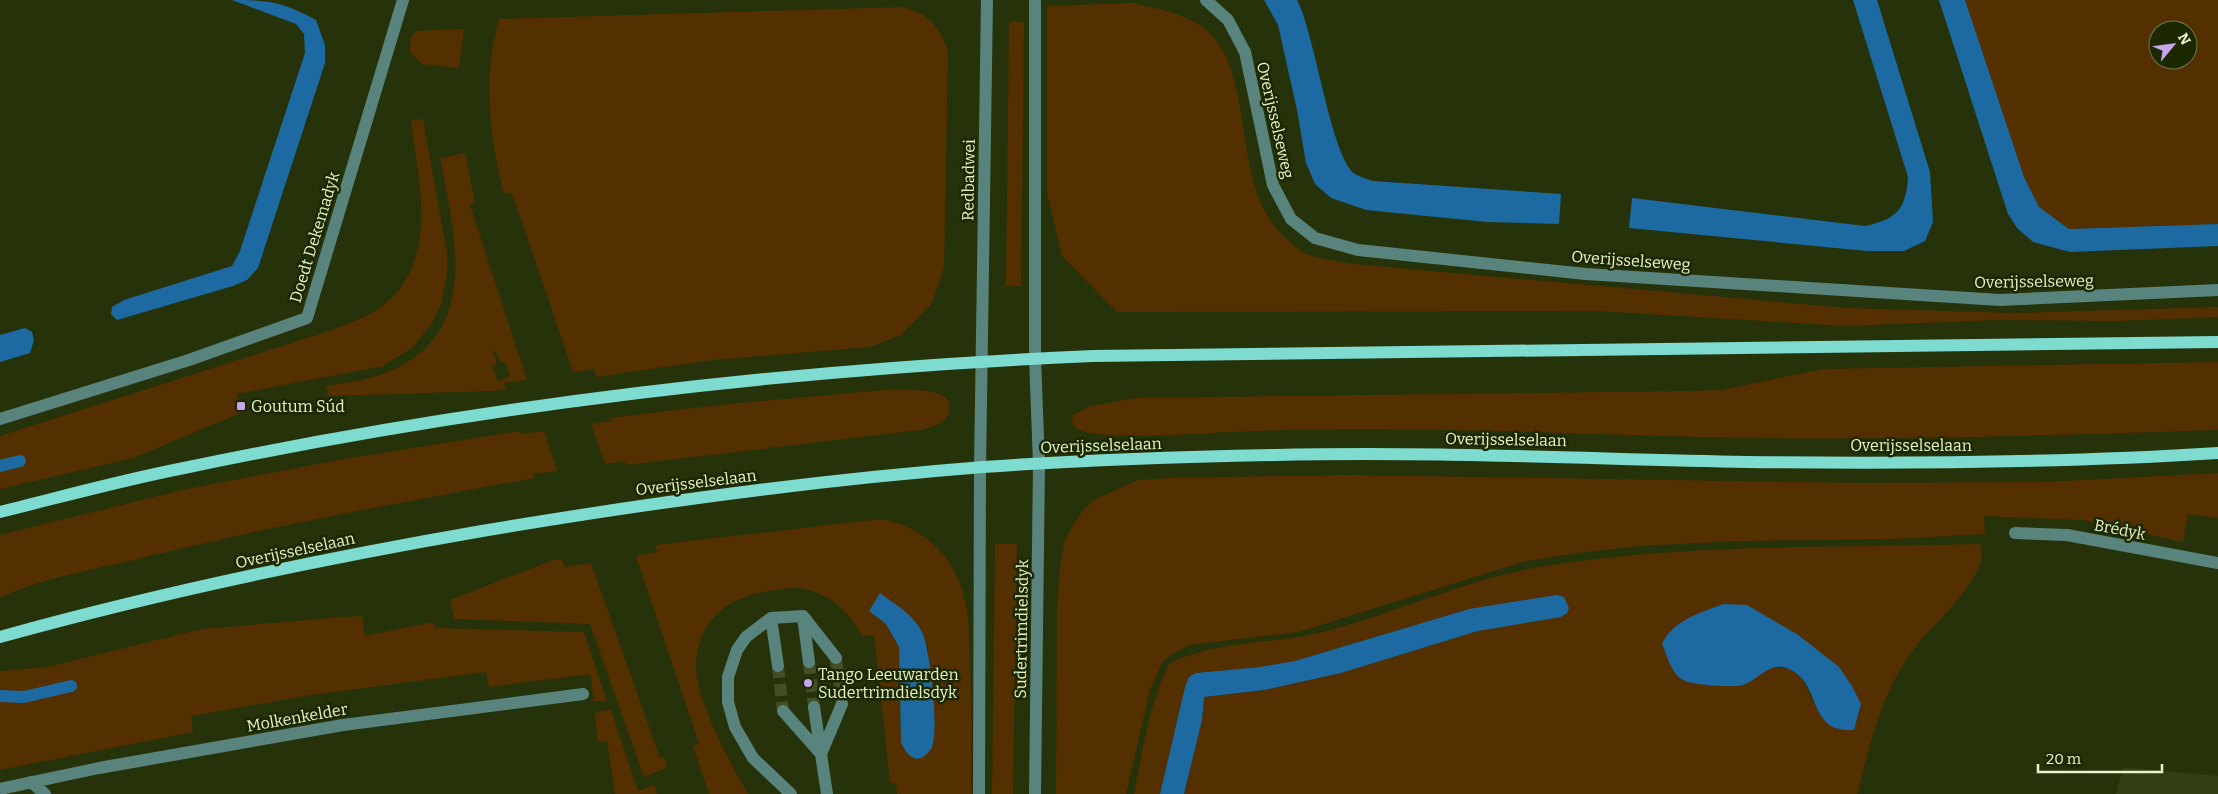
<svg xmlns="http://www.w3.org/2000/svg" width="2218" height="794" viewBox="0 0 2218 794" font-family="Bitter,serif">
<rect width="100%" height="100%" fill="#263209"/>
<path fill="#313f12" d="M 2123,767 L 2218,776 L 2218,794 L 2116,794 Z"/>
<path fill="#542f00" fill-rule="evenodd" d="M 1965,0 L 2218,0 L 2218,224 L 2069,229 L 2039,207 L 2024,177 ZM 2158,30 L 2188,30 L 2188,60 L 2158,60 Z
M 1133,3 C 1155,8 1182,13 1201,26 C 1261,68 1226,188 1287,239 C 1293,244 1301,252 1309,255 C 1323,260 1339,261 1353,264 L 1846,308 L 2016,313 L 2218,307 L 2218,317 L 2116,321 L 1999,320 L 1845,326 L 1597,311 L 1117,312 L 1062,256 L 1047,193 L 1047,6 Z
M 900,7 C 927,11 941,27 948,52 L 944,267 L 932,303 L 901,335 L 870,347 L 712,360 L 596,377 L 594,369 L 573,372 L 512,193 L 504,194 C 493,152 486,104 491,60 C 492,46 496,32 499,19 Z
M 1011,22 L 1022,22 L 1024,24 L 1021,286 L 1006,286 L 1009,24 Z
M 464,29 L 459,68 L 422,64 L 410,52 L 411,36 L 417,31 Z
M 423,119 L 447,253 L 447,273 L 442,301 L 433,322 L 413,347 L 383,366 L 237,394 L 241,413 L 133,458 L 0,489 L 0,436 L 329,331 C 347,324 366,318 381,307 C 441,262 418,182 411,120 Z
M 465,153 L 475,203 L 470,205 L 527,380 L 504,383 L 506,389 L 493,391 L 328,396 L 326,386 C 346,383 367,380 386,373 C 482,335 455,237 440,158 ZM 496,351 L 500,363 L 504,361 L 510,376 L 498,381 L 492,366 L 497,364 L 493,352 Z
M 2218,362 L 2218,430 C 2063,435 1908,440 1752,438 C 1578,435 1403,424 1229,432 C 1204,433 1086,443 1074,426 C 1071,422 1072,419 1073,415 L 1091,406 L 1136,398 L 1691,391 L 1722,390 L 1822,369 Z
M 884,390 C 901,390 923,388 939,394 C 952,398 953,413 943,421 C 936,426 929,428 921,430 L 626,465 L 625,461 L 605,464 L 591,424 L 611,421 L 610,418 L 728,404 Z
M 520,431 L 521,434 L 544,431 L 557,471 L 534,474 L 535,478 C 403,502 272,526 142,558 C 95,570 43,577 0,598 L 0,535 L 187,489 L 338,460 Z
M 2218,473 L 2218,518 L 2188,514 L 2183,542 L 2083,520 L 1984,516 L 1985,534 L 1895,539 L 1738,541 L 1640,546 L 1585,552 L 1526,561 L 1298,632 L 1189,645 L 1169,656 L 1162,663 L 1150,690 L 1126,794 L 1056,794 L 1057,608 L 1060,565 L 1065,540 L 1073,525 L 1084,509 L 1096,499 L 1138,480 L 1170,478 L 1348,475 L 1864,483 L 2044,482 Z
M 881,519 C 922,526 954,555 964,597 C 970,618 969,643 970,665 C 972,708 971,751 971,794 L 897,794 L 896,783 L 890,783 L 874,635 L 862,636 C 851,614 833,597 809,590 C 798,586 786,589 775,590 C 731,595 698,617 696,665 C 695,697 731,768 749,794 L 709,794 L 693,746 L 699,744 L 636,556 L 657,552 L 655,545 ZM 886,623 L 929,647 L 901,742 L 899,647 Z
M 995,544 L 1017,544 L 1013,794 L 992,794 Z
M 1980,544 C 1993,573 1934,624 1916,646 C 1882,690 1871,741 1857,794 L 1184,794 L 1202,720 L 1204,697 L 1264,690 L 1341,673 L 1478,631 L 1509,624 L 1469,609 L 1295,661 L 1260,667 L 1196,673 L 1185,687 L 1160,794 L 1134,794 C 1143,750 1149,704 1169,664 C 1216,640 1272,645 1323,632 C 1397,613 1469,578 1545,566 C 1688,543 1835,548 1980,544 ZM 1797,634 L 1823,720 L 1801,677 L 1790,669 L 1772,667 L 1711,685 L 1683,680 L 1673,670 Z
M 562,559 L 565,567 L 591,563 L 660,758 L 664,757 L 667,768 L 644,777 L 590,624 L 454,619 L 450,600 L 553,560 Z
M 356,616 L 362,617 L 365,636 L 433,622 L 435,628 L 584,632 L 607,701 L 594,701 L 590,674 L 489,687 L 486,672 L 311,695 L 191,716 L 193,732 L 0,770 L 0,671 L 47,667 L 202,629 Z
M 611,710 L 638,791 L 654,785 L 657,794 L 615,794 L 607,741 L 598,742 L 595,712 Z"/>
<path fill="#1c6aa1" d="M 232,0 C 269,0 283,2 316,20 L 325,45 L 325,63 L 258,268 L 247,280 L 233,286 L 117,320 L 111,314 L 112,307 L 124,300 L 232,266 L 240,251 L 305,53 L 304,34 L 296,24 Z
M 1264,0 L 1297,0 C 1315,33 1331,158 1355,174 C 1360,177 1367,179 1373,181 L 1561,194 L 1559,224 L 1487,222 L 1366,210 L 1331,198 L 1315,184 L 1306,163 L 1297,110 L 1278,25 Z
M 1853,0 L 1877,0 L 1930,172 L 1933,222 L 1925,241 L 1904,251 L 1867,251 L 1629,228 L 1632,198 L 1865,226 C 1897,219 1906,209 1908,177 Z
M 1939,0 L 1965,0 L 2024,177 L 2039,207 L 2069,229 L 2218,224 L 2218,246 L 2070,252 L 2033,242 L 2017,228 L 2008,214 Z
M 25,328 L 32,332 L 34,340 L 30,353 L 0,362 L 0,335 Z
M 880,593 C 896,605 913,614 922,632 C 930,647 940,736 931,749 C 918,767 907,757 901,742 L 899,647 L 886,624 L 869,611 Z
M 1556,595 L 1564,597 L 1569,608 L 1567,613 L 1561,617 L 1478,631 L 1341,673 L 1264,690 L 1204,697 L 1202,720 L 1184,794 L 1160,794 L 1185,687 L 1189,677 L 1196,673 L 1260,667 L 1295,661 L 1469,609 Z
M 1723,604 L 1747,605 L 1797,634 L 1839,667 L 1852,686 L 1861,704 L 1854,730 C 1807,733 1822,686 1791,670 C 1771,659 1760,679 1743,685 C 1733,688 1691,685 1683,680 C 1671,673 1667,655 1662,644 C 1673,620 1700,613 1723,604 Z"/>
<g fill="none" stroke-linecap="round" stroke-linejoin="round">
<path stroke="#1c6aa1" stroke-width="12" d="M 0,466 L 20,461
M 0,696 L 24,697 L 71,686"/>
<path stroke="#434f27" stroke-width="12" stroke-dasharray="12 6" stroke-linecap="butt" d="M 836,658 L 842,704
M 809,662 L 814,707
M 778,666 L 783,711"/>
<path stroke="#59847e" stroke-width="12" d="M 1206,0 L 1228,20 L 1245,52 L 1273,185 L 1291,219 L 1315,238 L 1358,250 L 1586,274 L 2000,300 L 2218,290
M 0,419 L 189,360 L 307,318 L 403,0
M 2015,533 L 2067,535 L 2218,563
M 803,617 L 809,662
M 771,618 L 778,666
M 814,707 L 827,794
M 783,711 L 821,754 L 842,704
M 31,782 L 45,794
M 0,789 L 99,768 L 343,725 L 583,694
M 791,794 L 753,758 L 735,727 L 728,702 L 728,677 L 737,650 L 746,637 L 771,618 L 803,616 L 836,658
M 979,794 L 980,468 L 987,0
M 1035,794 L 1039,464 L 1035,358 L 1035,0"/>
<path stroke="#7edbcf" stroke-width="12" d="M 0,512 C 61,497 122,480 184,468 C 483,405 788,369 1093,356 L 2218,342
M 0,637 C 158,593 320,559 482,531 C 648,503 816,480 983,467 C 1080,460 1178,457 1275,455 C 1432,451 1589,459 1747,462 C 1904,464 2061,463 2218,453"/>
</g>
<g fill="#c7a6ef" stroke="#1c2800" stroke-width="2">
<rect x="236" y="401" width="10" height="10" rx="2.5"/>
<circle cx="808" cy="683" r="5"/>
</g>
<g text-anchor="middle" stroke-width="5" stroke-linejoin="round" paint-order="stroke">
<g font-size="16" fill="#e5f4ce" stroke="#1c2800">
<text transform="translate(1276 120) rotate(77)" y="6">Overijsselseweg</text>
<text transform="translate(968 180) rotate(-89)" y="6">Redbadwei</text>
<text transform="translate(314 237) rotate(-73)" y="6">Doedt Dekemadyk</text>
<text transform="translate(1631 260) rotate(4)" y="6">Overijsselseweg</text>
<text transform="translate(2034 281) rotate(-1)" y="6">Overijsselseweg</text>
<text transform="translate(1506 439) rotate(1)" y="6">Overijsselselaan</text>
<text transform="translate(1101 445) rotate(-2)" y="6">Overijsselselaan</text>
<text x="1911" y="451">Overijsselselaan</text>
<text transform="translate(696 482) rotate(-7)" y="6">Overijsselselaan</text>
<text transform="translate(2120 529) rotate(11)" y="6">Brédyk</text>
<text transform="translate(295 550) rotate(-12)" y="6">Overijsselselaan</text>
<text transform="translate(1021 629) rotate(-89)" y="6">Sudertrimdielsdyk</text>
<text transform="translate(297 717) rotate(-10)" y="6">Molkenkelder</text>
</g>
<g font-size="16" fill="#e5f4ce" stroke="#1c2800" text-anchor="start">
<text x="251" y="412">Goutum Súd</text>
<text x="818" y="680">Tango Leeuwarden<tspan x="818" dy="18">Sudertrimdielsdyk</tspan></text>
</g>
</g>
<g transform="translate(2173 45) rotate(61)"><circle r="24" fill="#1c2800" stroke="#6c7a52"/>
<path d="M0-4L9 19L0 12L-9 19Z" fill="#c7a6ef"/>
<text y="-8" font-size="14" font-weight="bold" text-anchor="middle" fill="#e5f4ce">N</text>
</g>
<path d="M2038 764v8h124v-8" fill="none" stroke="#e5f4ce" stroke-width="2.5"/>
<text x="2046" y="764" font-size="15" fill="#e5f4ce" stroke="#1c2800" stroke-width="4" paint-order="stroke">20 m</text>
</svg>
